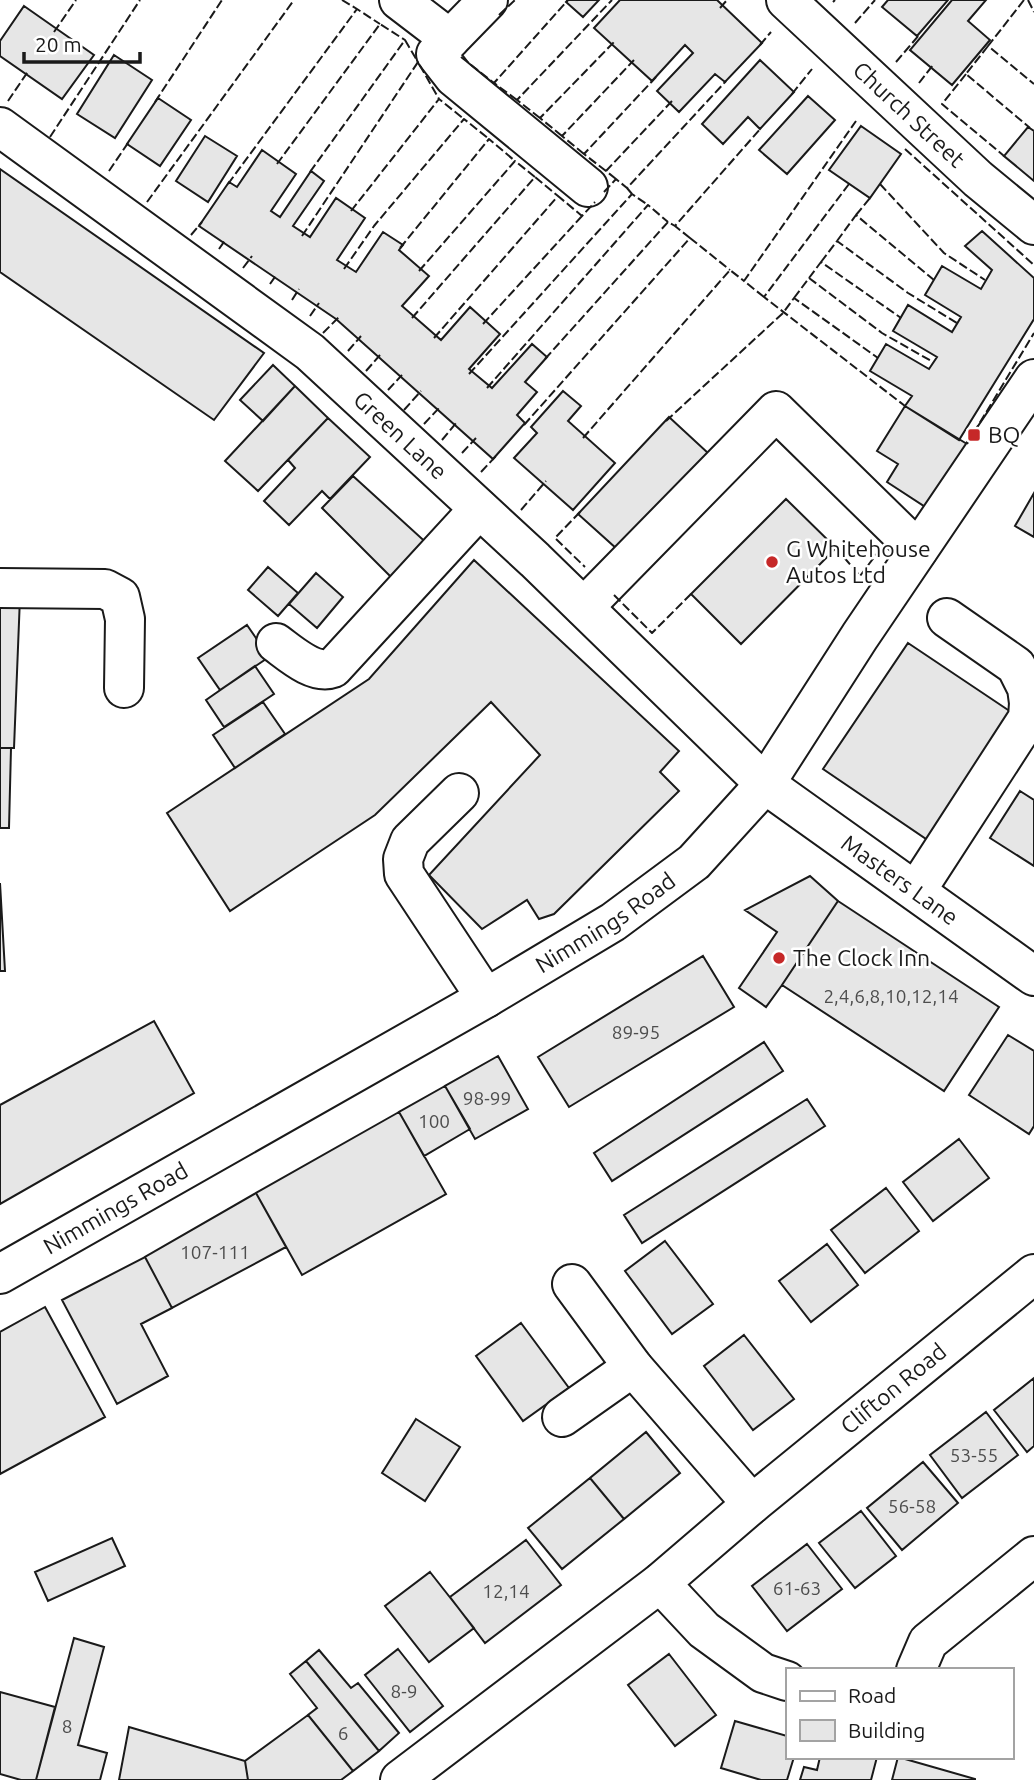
<svg xmlns="http://www.w3.org/2000/svg" width="1034" height="1780" viewBox="0 0 1034 1780" font-family="Ubuntu,sans-serif">
<rect width="100%" height="100%" fill="#fff"/>
<path fill="#e6e6e6" stroke="#1a1a1a" stroke-width="2" d="M 568,0 L 599,0 L 583,17 L 566,2 Z
M 620,0 L 717,0 L 762,43 L 725,82 L 715,74 L 679,112 L 657,91 L 693,53 L 685,45 L 652,81 L 594,28 Z
M 888,0 L 948,0 L 917,36 L 882,7 Z
M 952,0 L 986,0 L 968,21 L 990,40 L 952,85 L 910,50 Z
M 24,6 L 94,55 L 62,99 L 0,56 L 0,41 Z
M 114,55 L 152,80 L 115,138 L 77,114 Z
M 760,60 L 794,92 L 760,129 L 748,117 L 723,144 L 702,124 Z
M 808,96 L 835,120 L 787,174 L 759,150 Z
M 158,98 L 191,120 L 160,166 L 127,144 Z
M 861,126 L 901,154 L 870,198 L 829,170 Z
M 1028,127 L 1034,131 L 1034,181 L 1004,156 Z
M 205,136 L 237,156 L 208,202 L 176,181 Z
M 262,150 L 296,174 L 271,211 L 280,217 L 311,171 L 324,181 L 293,226 L 310,237 L 336,198 L 365,218 L 337,260 L 356,272 L 383,232 L 403,245 L 399,250 L 429,276 L 402,306 L 441,340 L 470,307 L 500,334 L 469,369 L 492,388 L 532,344 L 547,357 L 525,382 L 537,392 L 517,415 L 525,423 L 493,459 L 336,319 L 199,226 L 229,182 L 237,187 Z
M 0,169 L 264,353 L 214,420 L 0,272 Z
M 982,231 L 1034,278 L 1034,319 L 959,440 L 905,406 L 912,396 L 870,371 L 886,344 L 929,369 L 937,357 L 893,331 L 908,305 L 952,332 L 961,317 L 925,295 L 942,266 L 981,289 L 992,270 L 965,246 Z
M 273,365 L 295,386 L 263,421 L 240,400 Z
M 295,386 L 328,418 L 258,491 L 225,461 Z
M 563,391 L 581,406 L 568,421 L 615,463 L 573,510 L 514,458 L 537,433 L 531,427 Z
M 905,406 L 967,444 L 927,508 L 887,482 L 898,464 L 877,451 Z
M 669,417 L 708,453 L 617,549 L 578,514 Z
M 328,418 L 370,457 L 330,499 L 322,491 L 289,525 L 264,501 L 295,468 L 288,460 Z
M 353,476 L 431,547 L 398,584 L 322,508 Z
M 1034,493 L 1034,537 L 1015,526 Z
M 786,499 L 836,548 L 741,644 L 691,594 Z
M 474,560 L 679,751 L 660,772 L 679,791 L 554,914 L 539,919 L 527,900 L 482,929 L 429,875 L 540,755 L 491,702 L 375,815 L 230,911 L 167,813 L 369,679 Z
M 268,567 L 298,593 L 278,616 L 248,590 Z
M 316,573 L 343,597 L 317,628 L 289,604 Z
M 0,596 L 20,597 L 14,748 L 0,748 Z
M 247,625 L 269,657 L 220,690 L 198,658 Z
M 908,643 L 1020,718 L 935,845 L 823,769 Z
M 255,666 L 274,694 L 224,727 L 206,700 Z
M 263,702 L 285,734 L 235,768 L 213,735 Z
M 0,748 L 11,748 L 9,828 L 0,828 Z
M 1020,791 L 1034,800 L 1034,866 L 990,838 Z
M 810,876 L 838,901 L 782,985 L 766,1007 L 739,988 L 777,932 L 745,910 Z
M 0,883 L 5,971 L 0,971 Z
M 838,901 L 999,1007 L 944,1091 L 782,985 Z
M 703,956 L 734,1007 L 569,1107 L 538,1057 Z
M 154,1021 L 194,1093 L 0,1204 L 0,1105 Z
M 1008,1035 L 1034,1051 L 1034,1126 L 1029,1134 L 969,1095 Z
M 764,1042 L 783,1071 L 612,1181 L 594,1153 Z
M 498,1056 L 528,1109 L 475,1139 L 445,1086 Z
M 445,1086 L 470,1129 L 424,1156 L 399,1112 Z
M 807,1099 L 825,1126 L 642,1243 L 624,1215 Z
M 399,1112 L 446,1194 L 302,1275 L 256,1193 Z
M 959,1139 L 989,1178 L 933,1221 L 903,1182 Z
M 886,1188 L 919,1231 L 865,1273 L 831,1230 Z
M 256,1193 L 286,1247 L 172,1308 L 145,1257 Z
M 665,1241 L 713,1304 L 672,1334 L 625,1271 Z
M 827,1244 L 858,1285 L 811,1322 L 779,1281 Z
M 145,1257 L 172,1308 L 141,1324 L 168,1376 L 117,1404 L 62,1300 Z
M 45,1307 L 105,1417 L 0,1474 L 0,1332 Z
M 521,1323 L 569,1388 L 523,1421 L 476,1356 Z
M 744,1335 L 794,1399 L 753,1430 L 704,1366 Z
M 1034,1378 L 1034,1446 L 1027,1452 L 994,1410 Z
M 986,1412 L 1018,1455 L 962,1498 L 930,1455 Z
M 416,1419 L 460,1447 L 425,1501 L 382,1473 Z
M 646,1432 L 680,1473 L 624,1519 L 590,1478 Z
M 923,1462 L 958,1503 L 902,1550 L 867,1508 Z
M 590,1478 L 624,1519 L 562,1569 L 528,1528 Z
M 861,1511 L 896,1556 L 855,1588 L 819,1543 Z
M 112,1538 L 125,1566 L 48,1601 L 35,1572 Z
M 526,1540 L 561,1585 L 485,1643 L 450,1597 Z
M 807,1544 L 842,1589 L 787,1631 L 752,1586 Z
M 430,1572 L 474,1628 L 429,1662 L 385,1606 Z
M 74,1638 L 104,1647 L 78,1745 L 107,1753 L 100,1780 L 36,1780 Z
M 398,1649 L 443,1706 L 410,1732 L 365,1675 Z
M 319,1650 L 351,1688 L 358,1683 L 399,1733 L 379,1751 L 306,1661 Z
M 669,1654 L 716,1715 L 675,1746 L 628,1685 Z
M 306,1661 L 379,1751 L 353,1771 L 308,1715 L 317,1708 L 290,1674 Z
M 0,1692 L 55,1707 L 36,1780 L 21,1780 L 0,1774 Z
M 308,1715 L 353,1771 L 341,1780 L 248,1780 L 245,1761 Z
M 735,1721 L 787,1736 L 787,1757 L 794,1757 L 787,1780 L 761,1780 L 721,1768 Z
M 129,1727 L 245,1761 L 248,1780 L 119,1780 Z
M 820,1757 L 877,1757 L 871,1780 L 800,1780 L 804,1767 L 817,1770 Z
M 898,1757 L 975,1779 L 975,1780 L 892,1780 Z"/>
<g fill="none" stroke-linecap="round" stroke-linejoin="round">
<g stroke="#1a1a1a" stroke-width="42">
<g id="minor">
<path d="M 399,0 L 450,39 L 436,54 L 454,77 L 588,187"/>
<path id="s1" d="M 786,0 L 978,179 L 1034,225"/>
<path d="M 450,39 L 488,0"/>
<path id="s2" d="M 0,127 L 310,352 L 535,560 L 765,784 L 1034,976"/>
<path d="M 0,588 L 105,589 L 120,597 L 125,619 L 124,688"/>
<path d="M 584,607 L 776,411 L 918,550"/>
<path d="M 276,643 C 291,654 314,675 333,668 L 479,509"/>
<path d="M 459,793 L 410,841 L 403,859 L 404,874 L 486,998"/>
<path d="M 916,891 L 1028,718 L 1029,703 L 1027,688 L 1016,666 L 947,618"/>
<path d="M 572,1284 L 633,1367 L 752,1504"/>
<path d="M 562,1417 L 633,1367"/>
<path d="M 660,1583 L 704,1630 L 763,1673 L 787,1681"/>
<path d="M 916,1670 L 928,1642 L 1034,1556"/>
<path id="s3" d="M 400,1780 L 660,1583 L 752,1504 L 1034,1274"/>
</g>
</g>
<g stroke="#1a1a1a" stroke-width="42">
<g id="major">
<path id="s4" d="M 0,1274 L 486,998 L 613,922 L 694,862 L 765,784 L 860,636 L 1034,379"/>
</g>
</g>
<use href="#minor" stroke="#fff" stroke-width="38"/>
<use href="#major" stroke="#fff" stroke-width="38"/>
<path stroke="#1a1a1a" stroke-width="2" stroke-dasharray="9 3.5" stroke-linecap="butt" d="M 342,0 L 357,9
M 1024,0 L 988,46 L 1034,84
M 1028,0 L 1034,12
M 833,2 L 835,0
M 720,8 L 727,0
M 499,15 L 515,0
M 855,23 L 875,0
M 54,32 L 76,0
M 760,45 L 771,32
M 988,46 L 966,74 L 1030,128
M 461,57 L 494,83
M 896,62 L 920,34
M 966,74 L 942,104 L 1004,156
M 919,83 L 933,65
M 792,94 L 812,69
M 517,100 L 494,83 L 568,0
M 8,101 L 29,70
M 155,102 L 222,0
M 540,118 L 517,100 L 612,0
M 562,136 L 540,118 L 615,41
M 50,137 L 140,0
M 905,149 L 1034,265
M 584,154 L 562,136 L 634,60
M 277,164 L 380,24 L 405,40
M 109,171 L 130,140
M 606,171 L 584,154 L 656,77
M 310,172 L 405,40 L 418,62
M 616,179 L 606,171 L 672,101
M 228,184 L 357,9 L 380,24
M 849,184 L 764,297 L 905,406
M 880,184 L 944,253 L 985,280
M 604,192 L 616,179 L 627,188
M 632,194 L 627,188 L 726,81
M 147,202 L 294,0
M 351,211 L 439,99 L 464,119
M 856,215 L 870,198
M 191,235 L 202,222
M 302,236 L 418,62 L 439,99
M 690,238 L 675,226 L 761,128
M 837,241 L 856,215 L 934,280
M 400,248 L 489,139 L 515,161
M 219,249 L 226,239
M 821,262 L 837,241 L 908,293 L 957,323
M 243,268 L 252,256
M 344,269 L 374,226 L 464,119 L 489,139
M 419,271 L 515,161 L 535,177
M 809,278 L 821,262 L 901,318
M 270,284 L 277,274
M 764,297 L 744,281 L 856,121
M 794,298 L 809,278 L 882,333 L 933,362
M 292,300 L 299,289
M 310,316 L 319,303
M 412,318 L 535,177 L 558,196
M 483,324 L 582,216
M 323,333 L 340,316
M 434,338 L 558,196 L 582,216 L 595,202
M 348,351 L 361,336
M 545,359 L 668,222 L 675,226
M 366,371 L 380,355
M 469,374 L 632,194 L 648,205
M 487,388 L 648,205 L 668,222
M 388,390 L 402,375
M 404,410 L 421,391
M 666,421 L 783,313 L 794,298 L 878,358
M 424,424 L 439,408
M 524,425 L 690,238 L 730,270
M 583,438 L 730,270 L 744,281
M 442,440 L 457,422
M 967,444 L 1034,333
M 462,453 L 476,438
M 481,472 L 496,456
M 521,510 L 546,481
M 580,512 L 555,538 L 585,567
M 836,548 L 860,576 L 884,544
M 614,595 L 652,633 L 691,594"/>
</g>
<g fill="#c62828" stroke="#fff" stroke-width="2.5">
<rect x="967" y="428" width="14" height="14" rx="3.5"/>
<circle cx="772" cy="562" r="7"/>
<circle cx="779" cy="958" r="7"/>
</g>
<g text-anchor="middle" stroke-width="5" stroke-linejoin="round" paint-order="stroke">
<g font-size="19" fill="#4d4d4d">
<text x="891" y="1003">2,4,6,8,10,12,14</text>
<text x="636" y="1039">89-95</text>
<text x="487" y="1105">98-99</text>
<text x="434" y="1128">100</text>
<text x="215" y="1259">107-111</text>
<text x="974" y="1462">53-55</text>
<text x="912" y="1513">56-58</text>
<text x="797" y="1595">61-63</text>
<text x="506" y="1598">12,14</text>
<text x="404" y="1698">8-9</text>
<text x="67" y="1733">8</text>
<text x="343" y="1740">6</text>
</g>
<g font-size="23" fill="#1a1a1a" stroke="#fff">
<text dy="8" stroke="none"><textPath href="#s1" startOffset="168">Church Street</textPath></text>
<text dy="8" stroke="none"><textPath href="#s2" startOffset="506">Green Lane</textPath></text>
<text dy="8" stroke="none"><textPath href="#s2" startOffset="1176">Masters Lane</textPath></text>
<text dy="8" stroke="none"><textPath href="#s4" startOffset="700">Nimmings Road</textPath></text>
<text dy="8" stroke="none"><textPath href="#s4" startOffset="133">Nimmings Road</textPath></text>
<text dy="8" stroke="none"><textPath href="#s3" startOffset="630">Clifton Road</textPath></text>
</g>
<g font-size="23" fill="#1a1a1a" stroke="#fff" text-anchor="start">
<text x="988" y="443">BQ</text>
<text x="786" y="557">G Whitehouse<tspan x="786" dy="26">Autos Ltd</tspan></text>
<text x="793" y="966">The Clock Inn</text>
</g>
</g>
<rect x="786" y="1668" width="228" height="91" fill="#ffffff" stroke="#a3a3a3" stroke-width="2"/>
<rect x="800" y="1691" width="35" height="10" fill="#ffffff" stroke="#a3a3a3" stroke-width="2"/>
<text x="848" y="1703" font-size="21" fill="#1a1a1a">Road</text>
<rect x="800" y="1720" width="35" height="21" fill="#e6e6e6" stroke="#a3a3a3" stroke-width="2"/>
<text x="848" y="1738" font-size="21" fill="#1a1a1a">Building</text>
<path d="M24 52v10h116v-10" fill="none" stroke="#1a1a1a" stroke-width="3.5"/>
<text x="35" y="52" font-size="21" fill="#1a1a1a" stroke="#ffffff" stroke-width="5" paint-order="stroke">20 m</text>
</svg>
